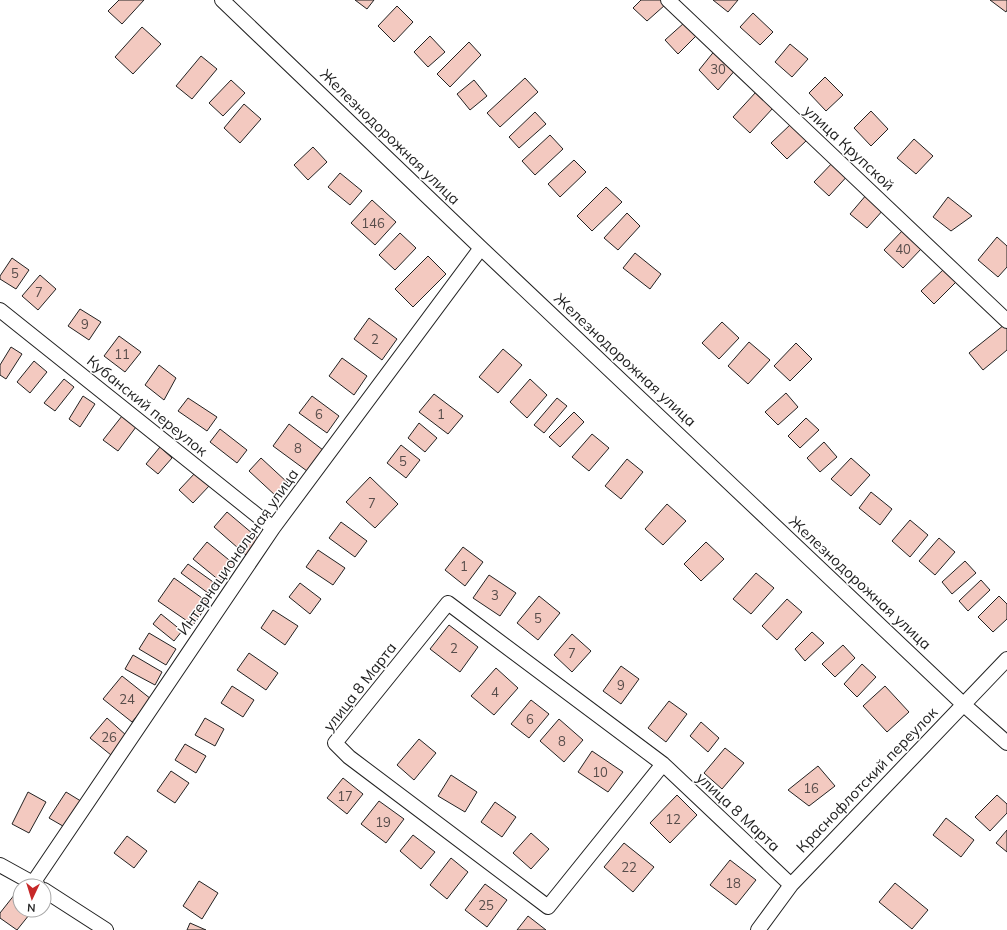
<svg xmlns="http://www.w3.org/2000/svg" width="1007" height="930" viewBox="0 0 1007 930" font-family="Mulish,sans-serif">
<rect width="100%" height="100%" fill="#fff"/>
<path fill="#f3c9c0" stroke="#222" d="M 119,0 L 144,0 L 122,24 L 108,11 Z
M 355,0 L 374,0 L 367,9 Z
M 641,0 L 661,0 L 665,5 L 647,21 L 633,8 Z
M 713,0 L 738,0 L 728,12 Z
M 990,0 L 1007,0 L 1007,10 L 1006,12 Z
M 397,6 L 413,22 L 394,42 L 378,26 Z
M 753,13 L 773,32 L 760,45 L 740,27 Z
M 684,23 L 696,36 L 678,54 L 665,40 Z
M 142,27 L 161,44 L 133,74 L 115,57 Z
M 430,36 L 445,52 L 428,67 L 414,52 Z
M 469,42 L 481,55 L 450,87 L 437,74 Z
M 790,44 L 808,59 L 792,77 L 775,62 Z
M 716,49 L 737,68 L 718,90 L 699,70 Z
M 201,56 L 217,69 L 192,99 L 176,86 Z
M 825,77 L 843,95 L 826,111 L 809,93 Z
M 525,78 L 538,92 L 500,127 L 487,113 Z
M 231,80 L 245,93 L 223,116 L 209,103 Z
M 474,80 L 487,96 L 470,110 L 457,94 Z
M 756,92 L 773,108 L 750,133 L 733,117 Z
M 244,104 L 261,119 L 240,143 L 224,128 Z
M 871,111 L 888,129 L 871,146 L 854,128 Z
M 535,112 L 546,124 L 519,148 L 509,137 Z
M 791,124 L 807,140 L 787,159 L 771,143 Z
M 550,135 L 563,149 L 535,175 L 522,161 Z
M 914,139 L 933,156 L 916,174 L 897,158 Z
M 313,147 L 327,162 L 308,180 L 294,165 Z
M 836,159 L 851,172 L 829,196 L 814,182 Z
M 574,160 L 586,172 L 560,197 L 548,184 Z
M 340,173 L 362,191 L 350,205 L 328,187 Z
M 606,187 L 622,202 L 592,231 L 577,216 Z
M 867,194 L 884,209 L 867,228 L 850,214 Z
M 948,197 L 972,216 L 951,231 L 933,217 Z
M 372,200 L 396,222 L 375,245 L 351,223 Z
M 627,213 L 640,226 L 618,250 L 604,238 Z
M 903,230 L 922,248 L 903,268 L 884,250 Z
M 400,233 L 416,248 L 395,270 L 379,255 Z
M 997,237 L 1007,246 L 1007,267 L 998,277 L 978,260 Z
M 635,253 L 661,274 L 650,289 L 623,268 Z
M 428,256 L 446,274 L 413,307 L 395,289 Z
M 12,258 L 29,270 L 16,289 L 0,279 L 0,276 Z
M 944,269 L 957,281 L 934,304 L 921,291 Z
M 40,275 L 56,289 L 38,310 L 22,296 Z
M 80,309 L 101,322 L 89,340 L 68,326 Z
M 369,318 L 397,339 L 382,360 L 354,339 Z
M 722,322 L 739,338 L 719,359 L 702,343 Z
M 1004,325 L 1007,329 L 1007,350 L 983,370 L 969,353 Z
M 119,336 L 141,352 L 125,372 L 104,356 Z
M 749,342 L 770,360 L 748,384 L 728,366 Z
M 796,343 L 812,359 L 790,381 L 774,366 Z
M 11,347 L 22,354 L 6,379 L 0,375 L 0,365 Z
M 503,349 L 522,365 L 498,393 L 479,377 Z
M 342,358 L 367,376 L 354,395 L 329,376 Z
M 34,361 L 47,372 L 30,393 L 17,382 Z
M 159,365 L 176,378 L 164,400 L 145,385 Z
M 64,379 L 74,387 L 55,411 L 44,403 Z
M 530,379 L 547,395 L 527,418 L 510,402 Z
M 786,393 L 798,407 L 778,425 L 765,412 Z
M 434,394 L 463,416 L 448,434 L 419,412 Z
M 83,396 L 95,404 L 80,427 L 69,419 Z
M 312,396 L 339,416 L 327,433 L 299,413 Z
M 188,398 L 217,417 L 207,431 L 178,411 Z
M 557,398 L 567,406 L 544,433 L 534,425 Z
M 574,412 L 584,422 L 560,447 L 549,437 Z
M 122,416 L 136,427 L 118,451 L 103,440 Z
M 806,418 L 819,430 L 800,448 L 788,436 Z
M 419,423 L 437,438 L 425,452 L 408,438 Z
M 289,424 L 323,450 L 307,471 L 273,446 Z
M 220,429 L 247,450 L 237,463 L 210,442 Z
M 592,434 L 609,448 L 589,471 L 572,457 Z
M 824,442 L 837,457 L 820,472 L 807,458 Z
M 401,445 L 420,460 L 406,478 L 387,463 Z
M 160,447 L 172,458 L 158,474 L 146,464 Z
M 261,458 L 288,483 L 276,496 L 249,471 Z
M 851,458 L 870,475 L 851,496 L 831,479 Z
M 627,459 L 643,472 L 621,499 L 605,486 Z
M 196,472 L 210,485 L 193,503 L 179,490 Z
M 370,477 L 398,504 L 375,528 L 346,502 Z
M 871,492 L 892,509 L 880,525 L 859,508 Z
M 667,504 L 686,521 L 663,545 L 645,529 Z
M 227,512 L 259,539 L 246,555 L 214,527 Z
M 910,520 L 928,535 L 910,557 L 892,541 Z
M 341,522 L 367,541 L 355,557 L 329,538 Z
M 939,538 L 955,552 L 935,575 L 919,561 Z
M 207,542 L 234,564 L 220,581 L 193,559 Z
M 706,542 L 724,559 L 701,581 L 684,564 Z
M 463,547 L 483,562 L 465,586 L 445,570 Z
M 318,550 L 345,568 L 333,585 L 306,567 Z
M 965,561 L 976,573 L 952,594 L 942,582 Z
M 188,564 L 216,584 L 208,593 L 181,573 Z
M 756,573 L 774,588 L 751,614 L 733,599 Z
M 489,575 L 516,593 L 500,616 L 473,598 Z
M 174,578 L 209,603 L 193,625 L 158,601 Z
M 981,580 L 990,590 L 968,611 L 959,601 Z
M 300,583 L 321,599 L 310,614 L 289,597 Z
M 539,596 L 560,613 L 538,640 L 517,623 Z
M 999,596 L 1007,604 L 1007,619 L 993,632 L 978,617 Z
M 787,599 L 802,612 L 777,640 L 762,626 Z
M 273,610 L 298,626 L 285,645 L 261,628 Z
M 161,614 L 182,631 L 174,641 L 153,624 Z
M 449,625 L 478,647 L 460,672 L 430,649 Z
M 812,632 L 824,643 L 805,661 L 795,649 Z
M 149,633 L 176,649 L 166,665 L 139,649 Z
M 572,634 L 591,651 L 572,672 L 554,655 Z
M 843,645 L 855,658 L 835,677 L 822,664 Z
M 249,653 L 278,673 L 266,690 L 237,670 Z
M 133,655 L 162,672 L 155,685 L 125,669 Z
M 862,664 L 876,677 L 857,697 L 844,684 Z
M 621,666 L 639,679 L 621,704 L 603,691 Z
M 496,668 L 518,688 L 494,715 L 471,696 Z
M 122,676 L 151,699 L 132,722 L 103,699 Z
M 232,686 L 254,700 L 243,717 L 221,703 Z
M 885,686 L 909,712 L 887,732 L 863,706 Z
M 531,700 L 549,714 L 529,738 L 511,724 Z
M 669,701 L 687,714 L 666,742 L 648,728 Z
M 107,718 L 127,736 L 111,755 L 90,738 Z
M 205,718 L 224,729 L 215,746 L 195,735 Z
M 559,719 L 583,740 L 564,762 L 540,741 Z
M 701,722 L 719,738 L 708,752 L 690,736 Z
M 419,739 L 436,753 L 414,780 L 397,765 Z
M 185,744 L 206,756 L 196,773 L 175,760 Z
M 725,748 L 744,763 L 722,789 L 704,773 Z
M 592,751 L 623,772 L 608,792 L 578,772 Z
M 818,766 L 835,786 L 809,806 L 788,790 Z
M 171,771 L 189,783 L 175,803 L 157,791 Z
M 451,775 L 477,792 L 465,812 L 438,796 Z
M 343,778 L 363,794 L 347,814 L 327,798 Z
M 28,792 L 46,802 L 29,833 L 12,824 Z
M 66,792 L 84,803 L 68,829 L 49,818 Z
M 677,795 L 697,815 L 670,843 L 650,823 Z
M 997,795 L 1007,804 L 1007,813 L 990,831 L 975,817 Z
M 379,801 L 404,819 L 386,843 L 361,824 Z
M 495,802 L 516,817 L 502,837 L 481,822 Z
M 946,818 L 974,840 L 961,857 L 933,835 Z
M 1007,830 L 1007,852 L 996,843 Z
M 531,833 L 549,849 L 531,869 L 513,853 Z
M 413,835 L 435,852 L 421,869 L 400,851 Z
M 127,836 L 147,851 L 134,868 L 114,853 Z
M 624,843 L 654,867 L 633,892 L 604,867 Z
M 451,858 L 468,872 L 447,899 L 430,885 Z
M 730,860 L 756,880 L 736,905 L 710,885 Z
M 199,881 L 218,893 L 202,919 L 183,906 Z
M 895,883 L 928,910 L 912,929 L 879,902 Z
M 485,884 L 507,900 L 487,927 L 465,910 Z
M 15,894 L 20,898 L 20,910 L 33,910 L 17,930 L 0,918 L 0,913 Z
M 528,916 L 546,930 L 517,930 Z
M 190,923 L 206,930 L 187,930 Z"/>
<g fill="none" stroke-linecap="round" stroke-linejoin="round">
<g stroke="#222" stroke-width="16">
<path id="street" d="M 222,0 L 481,248 L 963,704 L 1007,743
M 668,0 L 1007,321
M 0,310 L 273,528
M 663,764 L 548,907 L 349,757 L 335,743 L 448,603 L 663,764 L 791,885
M 0,865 L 38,886
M 33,883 L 273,528 L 481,248
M 44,890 L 106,930
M 758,930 L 791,885 L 1007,659"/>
</g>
<use href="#street" stroke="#fff" stroke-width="14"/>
</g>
<g text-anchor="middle" stroke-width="3" stroke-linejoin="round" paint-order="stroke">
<g font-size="13" fill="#564c4a">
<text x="718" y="74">30</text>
<text x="373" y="228">146</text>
<text x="903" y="254">40</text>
<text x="15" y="278">5</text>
<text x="39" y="297">7</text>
<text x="85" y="329">9</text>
<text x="375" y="344">2</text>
<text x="122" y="359">11</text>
<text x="319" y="419">6</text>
<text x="441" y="419">1</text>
<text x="298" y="453">8</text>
<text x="403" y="466">5</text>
<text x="372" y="508">7</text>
<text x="464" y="571">1</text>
<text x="495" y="600">3</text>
<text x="538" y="623">5</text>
<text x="454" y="653">2</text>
<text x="572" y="658">7</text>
<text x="621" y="690">9</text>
<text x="495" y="697">4</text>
<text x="127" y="704">24</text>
<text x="530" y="724">6</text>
<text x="109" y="742">26</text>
<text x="562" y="746">8</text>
<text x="600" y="777">10</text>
<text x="811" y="793">16</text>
<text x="345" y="801">17</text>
<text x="673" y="824">12</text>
<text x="383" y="827">19</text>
<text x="629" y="872">22</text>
<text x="733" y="888">18</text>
<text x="486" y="910">25</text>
</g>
<g font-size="15" fill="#222" stroke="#fff">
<text transform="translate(390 137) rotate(44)" y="5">Железнодорожная улица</text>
<text transform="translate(849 148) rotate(43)" y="5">улица Крупской</text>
<text transform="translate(625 360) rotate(43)" y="5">Железнодорожная улица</text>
<text transform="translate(147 406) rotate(39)" y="5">Кубанский переулок</text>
<text transform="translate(238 552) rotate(-55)" y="5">Интернациональная улица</text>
<text transform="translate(860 583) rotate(43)" y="5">Железнодорожная улица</text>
<text transform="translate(360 687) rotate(-52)" y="5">улица 8 Марта</text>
<text transform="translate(867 780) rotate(-46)" y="5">Краснофлотский переулок</text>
<text transform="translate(738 812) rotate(43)" y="5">улица 8 Марта</text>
</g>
</g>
<g transform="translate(32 898) rotate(184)"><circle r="19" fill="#ffffff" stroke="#a7a7a7"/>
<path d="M0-3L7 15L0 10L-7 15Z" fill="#c62828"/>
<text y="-6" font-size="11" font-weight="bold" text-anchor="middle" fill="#222222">N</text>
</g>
</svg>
